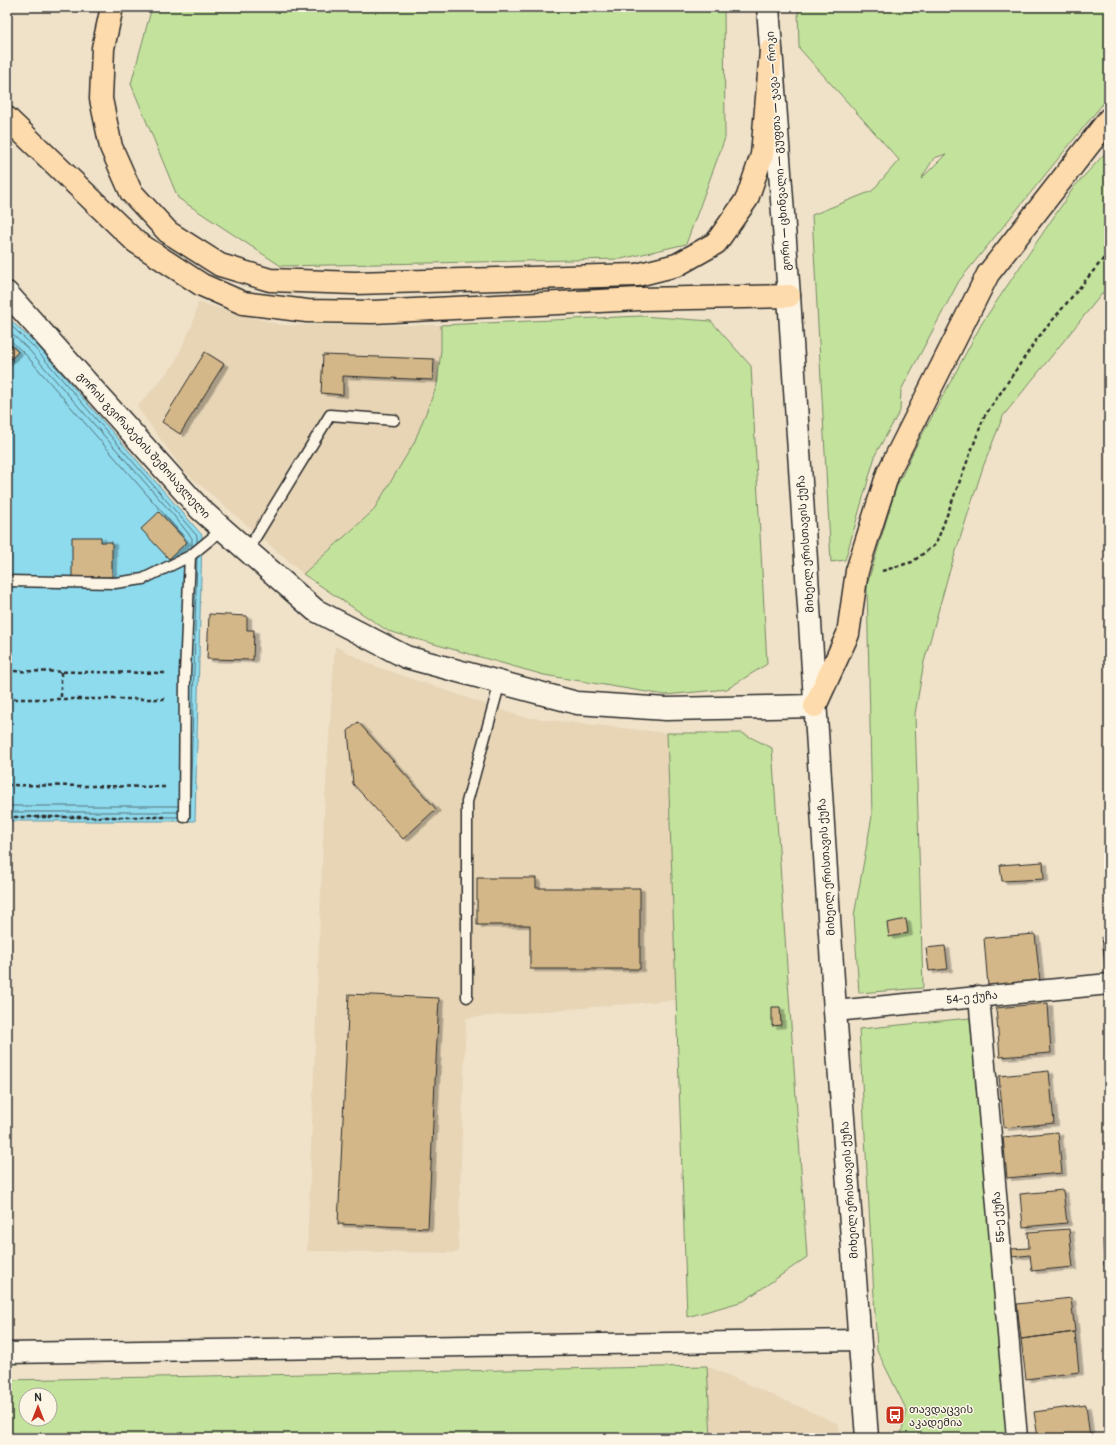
<svg xmlns="http://www.w3.org/2000/svg" width="1116" height="1445" viewBox="0 0 1116 1445" font-family="Pangolin,'Noto Sans Georgian',sans-serif">
<defs>
<filter id="shadow"><feDropShadow dx="4.5" dy="2.5" stdDeviation="0" flood-color="#0004"/></filter>
</defs>
<rect width="100%" height="100%" fill="#f0e2c9"/>
<filter id="ink" filterUnits="userSpaceOnUse"><feTurbulence type="fractalNoise" baseFrequency=".025" numOctaves="2"/><feDisplacementMap in="SourceGraphic" scale="8" xChannelSelector="R" yChannelSelector="G"/><feConvolveMatrix kernelMatrix="1 2 1 2 8 2 1 2 1" color-interpolation-filters="sRGB"/></filter>
<g filter="url(#ink)">
<path fill="#e7d5b6" d="M 198,302 L 281,325 L 441,325 L 441,350 L 437,385 L 414,443 L 373,511 L 303,574 L 183,470 L 137,407 L 173,366 L 193,323 Z
M 335,646 L 372,665 L 523,717 L 667,733 L 676,1000 L 466,1018 L 458,1253 L 307,1251 L 324,813 Z
M 707,1366 L 839,1424 L 840,1438 L 711,1438 Z"/>
<path fill="#c3e39c" stroke="#778764" fill-rule="evenodd" d="M 152,7 L 724,7 L 725,138 L 686,244 L 621,259 L 281,266 L 178,198 L 131,84 Z
M 798,7 L 1109,7 L 1109,96 L 959,281 L 901,390 L 900,411 L 876,453 L 845,560 L 831,562 L 812,215 L 872,191 L 899,160 L 799,48 ZM 946,154 L 921,179 L 934,158 Z
M 1109,149 L 1109,285 L 1003,416 L 983,467 L 948,576 L 924,662 L 915,714 L 923,988 L 859,993 L 854,916 L 872,816 L 867,585 L 896,488 L 914,450 L 982,323 L 1074,187 Z
M 641,316 L 711,321 L 751,366 L 767,664 L 727,689 L 665,695 L 544,675 L 388,631 L 303,574 L 373,511 L 414,443 L 437,385 L 441,350 L 441,325 Z
M 667,733 L 742,733 L 772,748 L 807,1257 L 744,1301 L 687,1317 Z
M 970,1018 L 1009,1438 L 900,1438 L 907,1411 L 877,1350 L 859,1029 Z
M 707,1366 L 711,1438 L 7,1438 L 7,1380 ZM 26,1395 L 50,1395 L 50,1419 L 26,1419 Z"/>
<path fill="#8edbee" stroke="#6695a0" d="M 7,317 L 35,343 L 202,535 L 195,821 L 7,821 Z"/>
<g fill="none" stroke-linecap="round" stroke-linejoin="round">
<path stroke="#537179" stroke-width="1" d="M 7,322 L 33,346 L 197,536 L 197,542
M 7,329 L 29,350 L 170,511 L 192,538 L 192,546
M 7,337 L 25,354 L 182,535
M 7,806 L 178,806
M 7,812 L 178,812
M 190,816 L 197,558
M 7,817 L 178,817"/>
</g>
<path fill="#d3b788" stroke="#2b2b2b" filter="url(#shadow)" d="M 7,341 L 18,352 L 7,363 Z
M 205,352 L 224,364 L 180,434 L 162,422 Z
M 323,355 L 434,359 L 433,380 L 343,376 L 343,395 L 321,393 Z
M 159,512 L 187,542 L 169,559 L 141,529 Z
M 72,537 L 101,537 L 101,542 L 112,542 L 112,577 L 72,577 Z
M 209,614 L 247,616 L 247,630 L 254,630 L 253,660 L 207,659 Z
M 358,722 L 436,809 L 403,839 L 353,784 L 348,731 Z
M 1043,862 L 1044,879 L 1002,881 L 1000,865 Z
M 477,878 L 536,878 L 536,888 L 640,888 L 640,969 L 530,969 L 530,925 L 477,925 Z
M 906,919 L 908,933 L 889,937 L 887,923 Z
M 1035,934 L 1040,981 L 988,986 L 984,938 Z
M 1109,936 L 1109,975 L 1106,975 L 1102,937 Z
M 945,946 L 948,969 L 929,971 L 926,948 Z
M 349,994 L 439,998 L 428,1228 L 338,1224 Z
M 1048,1003 L 1051,1053 L 1000,1057 L 996,1008 Z
M 772,1007 L 780,1007 L 781,1025 L 772,1026 Z
M 1049,1071 L 1054,1123 L 1004,1128 L 999,1076 Z
M 1058,1132 L 1062,1173 L 1007,1178 L 1003,1137 Z
M 1063,1190 L 1067,1223 L 1023,1227 L 1020,1194 Z
M 1069,1229 L 1073,1267 L 1032,1271 L 1030,1255 L 1012,1257 L 1011,1249 L 1029,1248 L 1028,1232 Z
M 1103,1239 L 1109,1239 L 1109,1265 L 1104,1265 Z
M 1071,1298 L 1075,1332 L 1021,1339 L 1017,1304 Z
M 1075,1332 L 1079,1372 L 1026,1379 L 1021,1339 Z
M 1086,1405 L 1090,1438 L 1038,1438 L 1034,1412 Z"/>
<g fill="none" stroke-linecap="round" stroke-linejoin="round">
<g stroke="#2b2b2b" stroke-width="13">
<path id="service" d="M 247,551 L 330,415 L 394,420
M 7,581 L 115,583 L 143,579 L 190,556 L 223,529
M 184,817 L 185,673 L 190,556
M 467,997 L 467,802 L 500,682"/>
</g>
<g stroke="#2b2b2b" stroke-width="23">
<path id="minor" d="M 979,996 L 1017,1438
M 835,1011 L 1109,984
M 7,1353 L 860,1340"/>
</g>
<g stroke="#2b2b2b" stroke-width="25">
<path id="secondary" d="M 768,7 L 789,296 L 835,1011 L 867,1438
M 7,293 L 200,509 L 315,610 L 406,657 L 577,703 L 666,709 L 815,706"/>
</g>
<g stroke="#2b2b2b" stroke-width="25">
<path id="motorway" d="M 112,7 L 103,48 L 101,99 L 111,147 L 131,192 L 168,232 L 220,265 L 270,280 L 355,283 L 637,275 L 677,265 L 716,243 L 747,199 L 762,155 L 771,51
M 7,118 L 136,242 L 202,285 L 243,303 L 307,311 L 373,312 L 640,299 L 789,296
M 815,706 L 848,634 L 857,571 L 888,473 L 988,274 L 1109,119"/>
</g>
<path stroke="#2b2b2b" stroke-width="2.5" stroke-dasharray="4 3" stroke-linecap="butt" d="M 882,571 L 912,562 L 936,544 L 984,417 L 1037,339 L 1109,252
M 7,671 L 166,673
M 61,672 L 61,699
M 7,699 L 166,699
M 7,785 L 166,787
M 7,817 L 166,817"/>
<use href="#service" stroke="#fcf5e5" stroke-width="10"/>
<use href="#minor" stroke="#fcf5e5" stroke-width="20"/>
<use href="#secondary" stroke="#fcf5e5" stroke-width="22"/>
<use href="#motorway" stroke="#fedbac" stroke-width="22"/>
</g>
</g>
<defs>
<g id="bus-square" transform="scale(1)"><rect x="-9" y="-9" width="18" height="18" rx="4" fill="#c8321e" stroke="#fcf5e5"/><path d="M-5-6H5V4H4V6H2V4H-2V6H-4V4H-5ZM-3.5-4V0h7V-4ZM-3.5 1.2v1.5H-2V1.2ZM2 1.2v1.5H3.5V1.2Z" fill="#fff"/></g>
</defs>
<g fill-rule="evenodd">
<use href="#bus-square" x="895" y="1415"/>
</g>
<g text-anchor="middle" stroke-width="3" stroke-linejoin="round" paint-order="stroke">
<g font-size="11" fill="#2b2b2b" stroke="#fcf5e5">
<text transform="translate(778 151) rotate(-94)" y="4">გორი — ცხინვალი — გუფთა — ჯავა — როკი</text>
<text transform="translate(144 445) rotate(48)" y="4">გორის გვირაბების შემოსავლელი</text>
<text transform="translate(805 544) rotate(-94)" y="4">მიხეილ ერისთავის ქუჩა</text>
<text transform="translate(826 867) rotate(-94)" y="4">მიხეილ ერისთავის ქუჩა</text>
<text transform="translate(972 997) rotate(-6)" y="4">54-ე ქუჩა</text>
<text transform="translate(849 1190) rotate(-94)" y="4">მიხეილ ერისთავის ქუჩა</text>
<text transform="translate(998 1217) rotate(-95)" y="4">55-ე ქუჩა</text>
</g>
<g font-size="11" fill="#2b2b2b" stroke="#fcf5e5" text-anchor="start">
<text x="909" y="1413">თავდაცვის<tspan x="909" dy="13">აკადემია</tspan></text>
</g>
</g>
<rect width="1116" height="1445" fill="none" stroke="#fcf5e5" stroke-width="24"/>
<rect x="12" y="12" width="1092" height="1421" fill="none" stroke="#2b2b2b" stroke-width="1.5" filter="url(#ink)"/>
<g transform="translate(38 1407)"><circle r="19" fill="#fcf5e5" stroke="#a8a49b"/>
<path d="M0-3L7 15L0 10L-7 15Z" fill="#c8321e"/>
<text y="-6" font-size="11" font-weight="bold" text-anchor="middle" fill="#2b2b2b">N</text>
</g>
</svg>
